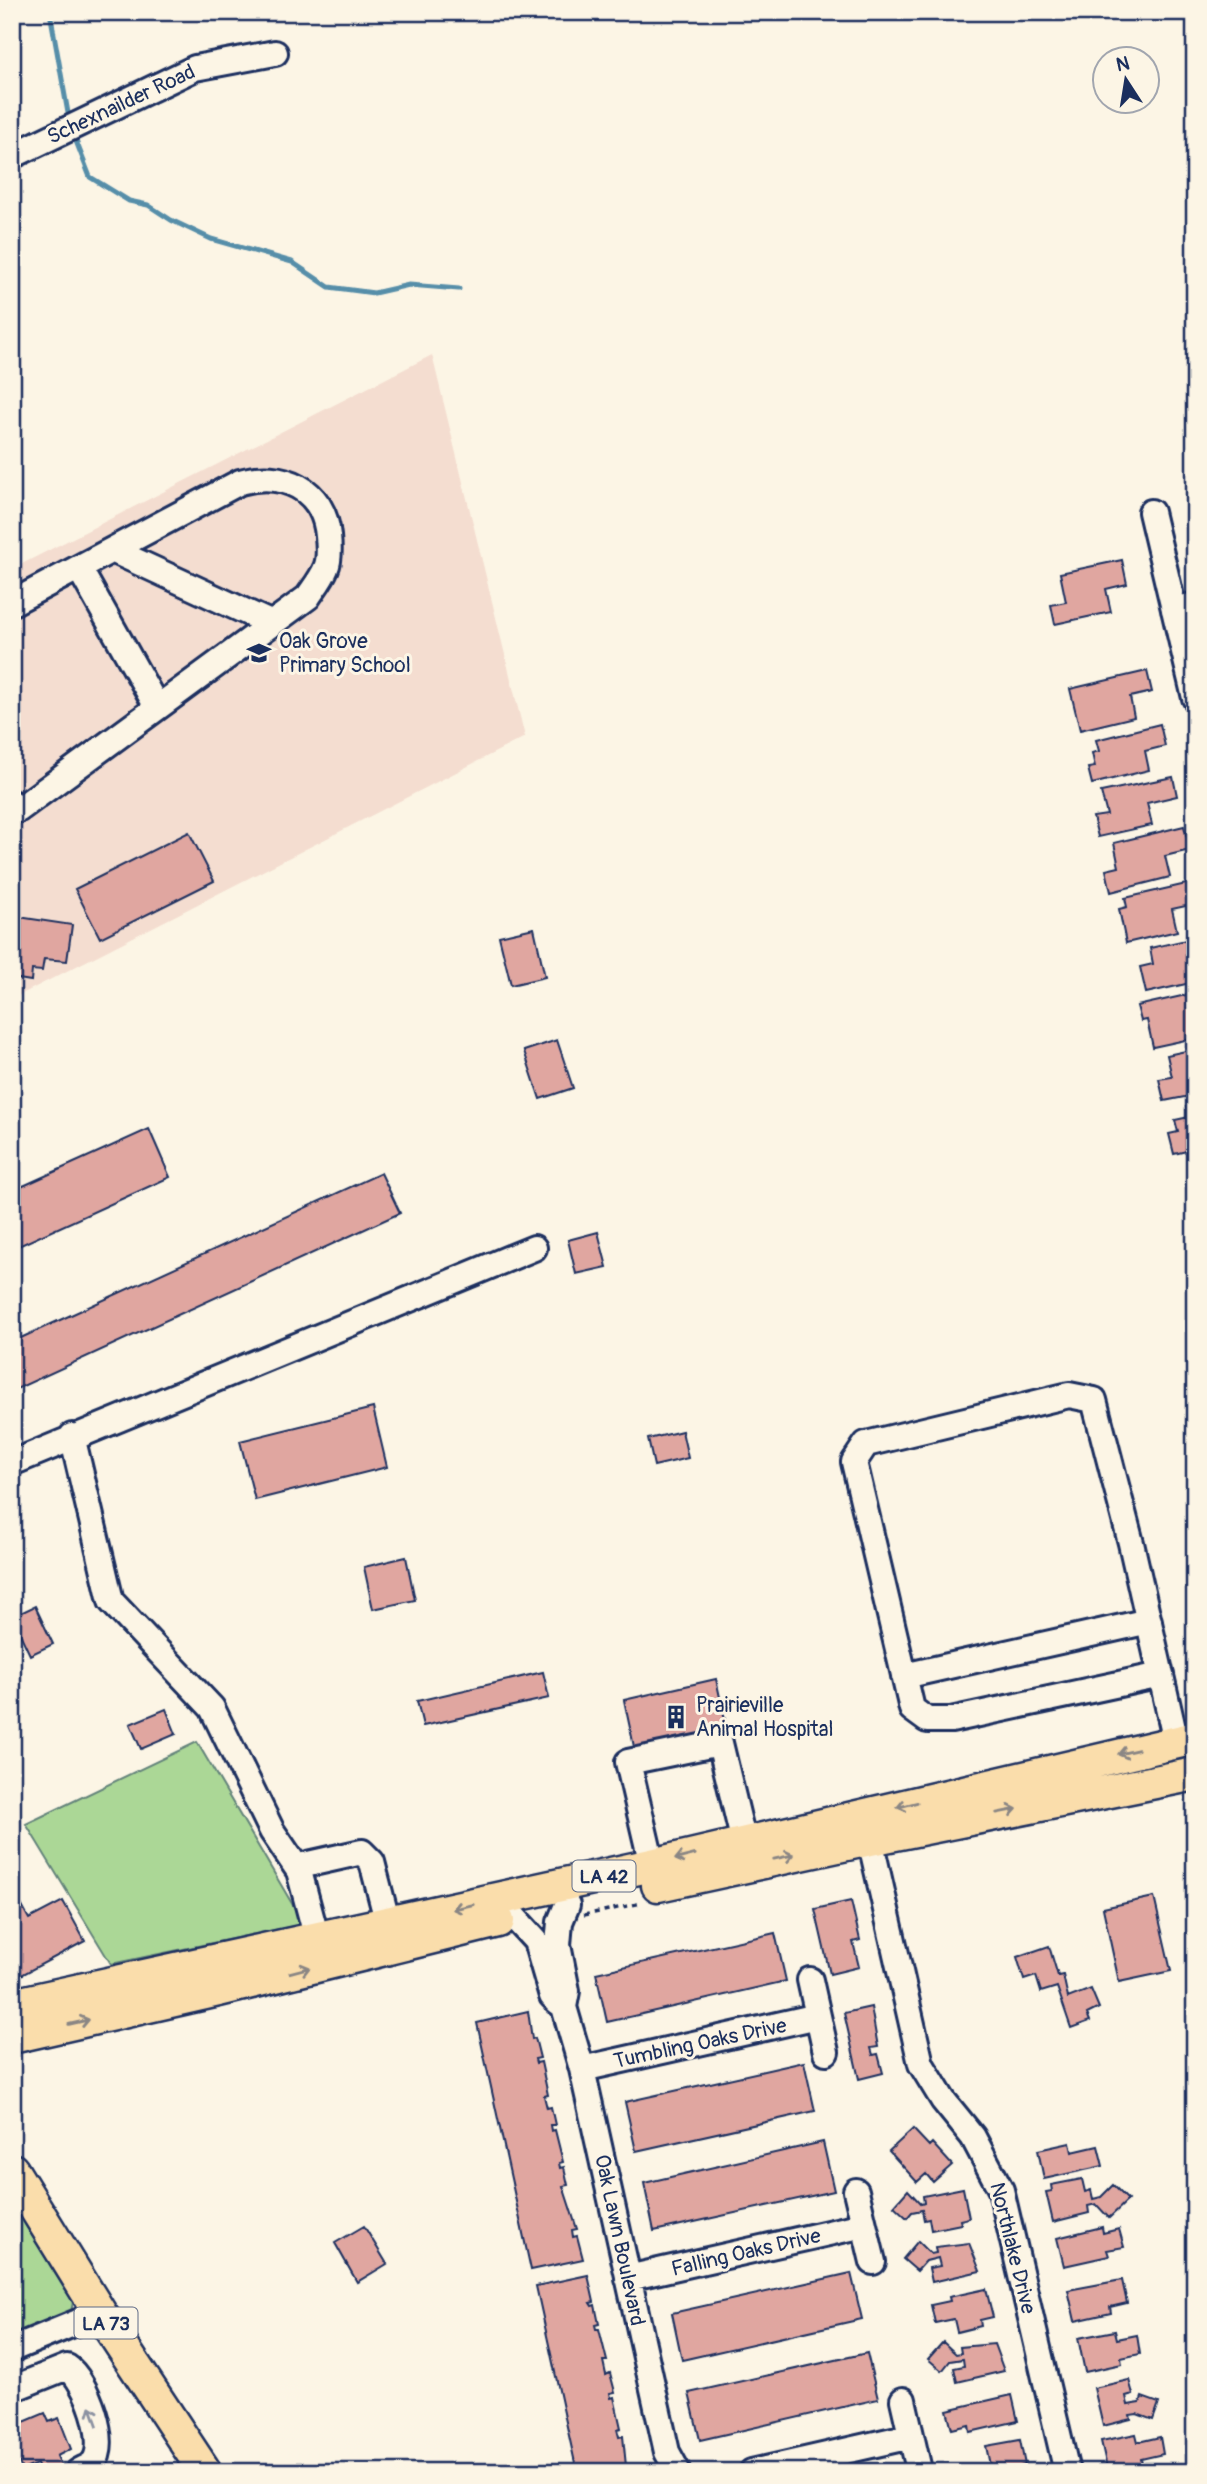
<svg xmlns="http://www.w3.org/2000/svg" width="1207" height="2484" viewBox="0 0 1207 2484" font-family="Pangolin,sans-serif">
<rect width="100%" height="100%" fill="#fcf5e5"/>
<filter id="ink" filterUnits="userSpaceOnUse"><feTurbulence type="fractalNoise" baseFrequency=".0143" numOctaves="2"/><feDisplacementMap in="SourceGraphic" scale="14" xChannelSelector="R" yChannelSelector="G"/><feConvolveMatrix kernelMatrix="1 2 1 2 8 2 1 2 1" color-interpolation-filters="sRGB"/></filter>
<g filter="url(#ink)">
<path fill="#f4ddd0" d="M 432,355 L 525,737 L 12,999 L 12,569 Z"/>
<path fill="#abd796" stroke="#63837a" stroke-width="2" d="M 197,1742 L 304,1924 L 111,1964 L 26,1824 Z
M 12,2203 L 73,2302 L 71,2312 L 12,2338 Z"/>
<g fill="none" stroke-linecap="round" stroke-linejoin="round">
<path stroke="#568ea9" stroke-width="5" d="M 50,12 L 68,113
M 76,141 L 90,177 L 129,201 L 148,205 L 171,220 L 211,239 L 292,262 L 329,287 L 374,293 L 409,285 L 459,289"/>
</g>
<path fill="#e0a6a0" stroke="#1b2f5e" stroke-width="2" d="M 1122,560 L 1127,584 L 1106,589 L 1111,612 L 1055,624 L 1051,605 L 1066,602 L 1060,573 Z
M 1147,671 L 1152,692 L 1130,697 L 1134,717 L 1080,730 L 1070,689 Z
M 1160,724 L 1165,746 L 1145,751 L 1149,770 L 1092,784 L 1088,768 L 1095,767 L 1092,753 L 1099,751 L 1096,740 Z
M 1173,777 L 1177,796 L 1147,803 L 1152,825 L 1098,837 L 1093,817 L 1107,815 L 1101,792 Z
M 1184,826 L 1190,850 L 1165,856 L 1170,877 L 1111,892 L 1106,870 L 1119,867 L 1114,843 Z
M 189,832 L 214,881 L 100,938 L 75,889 Z
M 1195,882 L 1195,904 L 1172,909 L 1177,931 L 1126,943 L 1119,909 L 1127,907 L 1125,898 Z
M 12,916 L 72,925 L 67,961 L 44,959 L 42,971 L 32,970 L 31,981 L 12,978 Z
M 534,928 L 545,977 L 511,985 L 499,936 Z
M 1195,938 L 1195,982 L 1146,993 L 1140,967 L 1153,964 L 1150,948 Z
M 1195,993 L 1195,1038 L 1153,1047 L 1147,1020 L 1141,1021 L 1137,1006 Z
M 557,1040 L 573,1088 L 540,1099 L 524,1051 Z
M 1195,1049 L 1195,1095 L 1164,1101 L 1159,1079 L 1172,1077 L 1167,1055 Z
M 1195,1105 L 1195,1149 L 1174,1154 L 1169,1134 L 1178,1132 L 1175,1120 L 1189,1117 L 1186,1107 Z
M 149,1129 L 170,1177 L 12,1249 L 12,1191 Z
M 381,1173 L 400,1213 L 12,1391 L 12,1342 Z
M 598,1232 L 607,1267 L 576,1274 L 568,1240 Z
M 373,1408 L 387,1467 L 255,1500 L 240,1441 Z
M 682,1431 L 688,1458 L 654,1466 L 648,1439 Z
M 406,1557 L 415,1600 L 373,1609 L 364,1567 Z
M 35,1606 L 53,1644 L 30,1655 L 12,1617 Z
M 543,1672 L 549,1698 L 423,1726 L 417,1701 Z
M 716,1679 L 728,1734 L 636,1756 L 624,1700 Z
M 166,1709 L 176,1734 L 141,1749 L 130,1724 Z
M 12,1888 L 29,1919 L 63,1901 L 85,1941 L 16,1978 L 12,1971 Z
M 1154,1897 L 1171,1971 L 1119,1982 L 1103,1908 Z
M 851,1901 L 860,1940 L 853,1942 L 859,1967 L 830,1974 L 815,1909 Z
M 775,1933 L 786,1981 L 607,2022 L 596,1973 Z
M 1049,1946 L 1058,1976 L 1063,1975 L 1068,1998 L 1091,1989 L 1099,2008 L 1087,2014 L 1090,2021 L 1071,2028 L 1057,1987 L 1041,1992 L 1036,1976 L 1024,1980 L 1017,1957 Z
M 871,2007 L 878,2047 L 871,2048 L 873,2055 L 878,2054 L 883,2073 L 859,2079 L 844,2013 Z
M 528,2011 L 532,2039 L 535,2038 L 540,2058 L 535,2059 L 536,2063 L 541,2062 L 548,2095 L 544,2096 L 547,2108 L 551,2107 L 555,2125 L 550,2125 L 551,2131 L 555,2130 L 563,2162 L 559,2163 L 560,2168 L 564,2167 L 568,2185 L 563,2186 L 577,2229 L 572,2230 L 573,2237 L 577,2236 L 583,2259 L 531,2270 L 477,2023 Z
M 804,2062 L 815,2111 L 636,2151 L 625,2102 Z
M 913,2129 L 929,2146 L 932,2143 L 952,2165 L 933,2182 L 926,2174 L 917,2182 L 889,2151 Z
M 823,2142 L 834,2191 L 654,2231 L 644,2183 Z
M 1070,2143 L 1072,2152 L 1098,2146 L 1103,2166 L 1044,2179 L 1038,2150 Z
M 1082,2179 L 1085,2192 L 1091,2190 L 1093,2199 L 1101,2197 L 1113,2185 L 1128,2200 L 1109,2218 L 1096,2204 L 1088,2206 L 1089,2213 L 1053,2222 L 1046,2192 L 1052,2191 L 1051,2185 Z
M 963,2188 L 969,2218 L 960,2220 L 961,2224 L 931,2230 L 929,2219 L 924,2220 L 922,2210 L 912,2212 L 907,2218 L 894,2206 L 908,2190 L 921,2204 L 924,2203 L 923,2196 Z
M 364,2226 L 387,2264 L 357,2282 L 335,2243 Z
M 1102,2227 L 1103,2233 L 1119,2229 L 1124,2247 L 1107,2250 L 1109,2256 L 1064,2266 L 1057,2238 Z
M 918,2241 L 931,2254 L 936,2253 L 935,2247 L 969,2243 L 980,2271 L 932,2282 L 929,2268 L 940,2266 L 938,2258 L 926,2261 L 917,2271 L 903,2259 Z
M 851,2273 L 862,2319 L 682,2360 L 672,2313 Z
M 588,2275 L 594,2302 L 590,2303 L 592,2306 L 595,2305 L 599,2324 L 595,2325 L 596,2329 L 599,2329 L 607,2361 L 603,2361 L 606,2375 L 610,2373 L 615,2392 L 610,2393 L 611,2398 L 614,2397 L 621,2428 L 617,2429 L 619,2437 L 623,2436 L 626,2466 L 630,2465 L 632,2472 L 577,2472 L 536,2286 Z
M 1122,2280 L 1127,2303 L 1110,2307 L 1111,2313 L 1075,2321 L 1068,2290 Z
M 986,2289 L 993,2317 L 980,2320 L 981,2326 L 957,2332 L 954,2319 L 935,2323 L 931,2305 L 950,2301 L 949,2297 Z
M 1115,2331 L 1117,2339 L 1137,2335 L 1140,2354 L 1121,2358 L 1122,2364 L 1085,2372 L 1078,2338 Z
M 943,2342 L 956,2354 L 961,2353 L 960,2347 L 994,2344 L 1004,2371 L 957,2382 L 954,2368 L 964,2366 L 963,2359 L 950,2361 L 942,2371 L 928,2359 Z
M 867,2353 L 878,2399 L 700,2440 L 689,2393 Z
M 1129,2380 L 1133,2394 L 1126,2396 L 1128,2405 L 1140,2403 L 1142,2397 L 1159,2403 L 1153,2420 L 1137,2414 L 1130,2415 L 1131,2419 L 1103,2426 L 1094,2388 Z
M 1012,2395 L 1018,2421 L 970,2432 L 969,2425 L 952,2429 L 947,2410 Z
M 45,2413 L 49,2422 L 59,2418 L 71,2449 L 57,2456 L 64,2472 L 40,2472 L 37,2464 L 22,2470 L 12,2445 L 12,2427 Z
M 1136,2434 L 1138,2442 L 1160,2437 L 1163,2454 L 1141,2459 L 1143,2471 L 1108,2472 L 1101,2441 Z
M 1020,2440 L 1025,2465 L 1021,2466 L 1022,2472 L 981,2472 L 980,2468 L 990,2465 L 986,2446 Z"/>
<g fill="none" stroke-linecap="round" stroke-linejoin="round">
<g stroke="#1b2f5e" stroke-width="30">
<path id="minor" d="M 12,156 L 195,68 L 275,53
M 1151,512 L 1195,698
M 112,550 L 270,623
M 79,568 L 157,707
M 12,603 L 240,482 C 282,470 324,488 328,536 C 329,546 330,559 326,568 C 322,578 314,588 308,597 L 18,810 L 12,803
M 1174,610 L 1195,605
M 72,1436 L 111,1601 L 212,1708 L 272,1831 L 299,1871
M 12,1463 L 534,1248
M 1161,1675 L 951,1720 L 927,1720 L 912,1709 L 854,1462 L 866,1444 L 1069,1395 L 1094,1400 L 1131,1543 L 1176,1742
M 904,1676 L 1149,1621
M 870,1839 L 921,2064 L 943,2100 L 973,2137 L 1001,2190 L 1067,2472
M 652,1865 L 628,1762 L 720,1743 L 744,1843
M 567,1905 L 560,1922 L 558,1945 L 567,1991 L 564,2007 L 582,2069 L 667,2452 L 678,2472
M 514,1917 L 536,1941 L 552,1996 L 558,2002
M 317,1939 L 299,1871 L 304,1865 L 362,1852 L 372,1862 L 388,1924
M 810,1980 L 826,2052
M 582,2069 L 818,2016
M 856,2191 L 873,2262
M 628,2278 L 864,2225
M 12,2349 L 100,2313
M 12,2389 L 67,2367 C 86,2379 110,2444 93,2463 C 89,2467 82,2469 78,2472
M 903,2400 L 919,2470
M 752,2472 L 911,2436"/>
</g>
<g stroke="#1b2f5e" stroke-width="37">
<path id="major" d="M 658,1885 L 870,1839 L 1195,1774
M 12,2005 L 652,1865 L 1195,1738
M 12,2037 L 219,1990 L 498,1921
M 12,2170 L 100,2313 L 205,2472"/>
</g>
<path stroke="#1b2f5e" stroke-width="3.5" stroke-dasharray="5 5" stroke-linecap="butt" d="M 584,1915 L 642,1903"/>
<use href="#minor" stroke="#fcf5e5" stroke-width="24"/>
<use href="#major" stroke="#faddab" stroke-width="32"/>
</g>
<defs><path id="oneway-shaft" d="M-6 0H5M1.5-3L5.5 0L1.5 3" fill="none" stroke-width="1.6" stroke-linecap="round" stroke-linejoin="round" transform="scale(1.75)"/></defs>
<g stroke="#8a8684">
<use href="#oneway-shaft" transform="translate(1128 1752) rotate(167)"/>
<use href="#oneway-shaft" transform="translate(907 1805) rotate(166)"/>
<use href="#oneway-shaft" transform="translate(1007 1811) rotate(-11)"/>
<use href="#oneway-shaft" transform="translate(685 1857) rotate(166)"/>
<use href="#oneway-shaft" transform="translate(784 1857) rotate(-12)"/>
<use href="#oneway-shaft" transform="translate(463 1907) rotate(167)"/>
<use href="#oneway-shaft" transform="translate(300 1970) rotate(-15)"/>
<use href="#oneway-shaft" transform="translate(79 2022) rotate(-13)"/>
</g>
<use stroke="#8c92a2" href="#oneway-shaft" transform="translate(94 2416) rotate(-110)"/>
</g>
<defs>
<g id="school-bare" transform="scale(1.89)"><path d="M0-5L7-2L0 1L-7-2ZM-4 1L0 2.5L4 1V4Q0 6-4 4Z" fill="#1b2f5e" stroke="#fcf5e5" stroke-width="2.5" paint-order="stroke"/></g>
<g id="building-bare" transform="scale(1.89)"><path d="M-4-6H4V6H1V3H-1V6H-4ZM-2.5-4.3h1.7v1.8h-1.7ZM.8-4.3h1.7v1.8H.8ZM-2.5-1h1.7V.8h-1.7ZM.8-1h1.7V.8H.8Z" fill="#1b2f5e" stroke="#fcf5e5" stroke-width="2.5" paint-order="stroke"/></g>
</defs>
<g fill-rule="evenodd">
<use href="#school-bare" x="259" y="653"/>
<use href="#building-bare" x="676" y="1717"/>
</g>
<g text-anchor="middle" stroke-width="6" stroke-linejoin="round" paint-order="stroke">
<g fill="#fcf5e5" stroke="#5e6a86" stroke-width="2">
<rect x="572.5" y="1860.5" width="63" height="31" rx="5"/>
<rect x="74.5" y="2307.5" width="63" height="31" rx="5"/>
</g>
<g font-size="19" font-weight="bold" fill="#1b2f5e">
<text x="604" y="1883">LA 42</text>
<text x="106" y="2330">LA 73</text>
</g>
<g font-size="21" fill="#1b2f5e" stroke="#fcf5e5">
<text transform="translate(121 104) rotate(-25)" y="7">Schexnailder Road</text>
<text transform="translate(700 2043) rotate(-12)" y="7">Tumbling Oaks Drive</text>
<text transform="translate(620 2240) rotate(78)" y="7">Oak Lawn Boulevard</text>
<text transform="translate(1013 2248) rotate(76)" y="7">Northlake Drive</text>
<text transform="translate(746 2252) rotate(-13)" y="7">Falling Oaks Drive</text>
</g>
<g font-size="21" fill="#1b2f5e" stroke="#fcf5e5" text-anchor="start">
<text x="279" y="648">Oak Grove<tspan x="279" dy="24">Primary School</tspan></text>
<text x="696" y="1712">Prairieville<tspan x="696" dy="24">Animal Hospital</tspan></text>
</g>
</g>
<rect width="1207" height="2484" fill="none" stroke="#fcf5e5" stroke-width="42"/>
<rect x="21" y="21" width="1165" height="2442" fill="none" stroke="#1b2f5e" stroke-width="2.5" filter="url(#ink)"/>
<g transform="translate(1126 80) rotate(348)"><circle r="33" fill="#fcf5e5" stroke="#a2a6af" stroke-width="2"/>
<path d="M0-5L12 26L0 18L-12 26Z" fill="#1b2f5e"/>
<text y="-10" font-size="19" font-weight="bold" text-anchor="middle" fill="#1b2f5e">N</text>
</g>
</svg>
